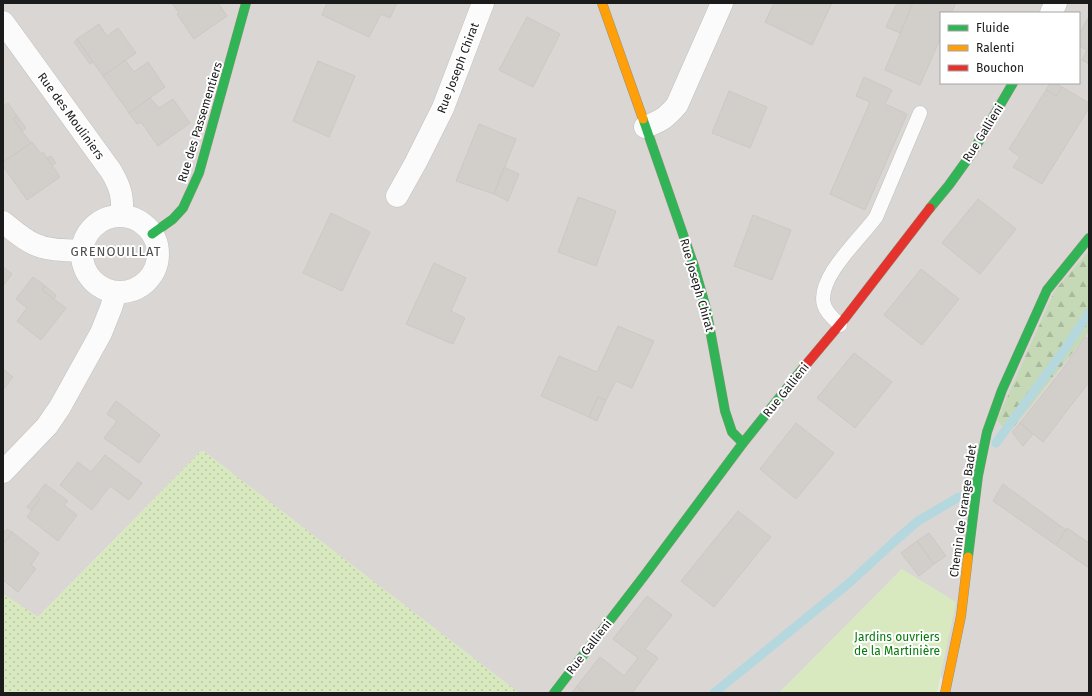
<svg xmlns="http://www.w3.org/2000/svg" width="1092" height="696" viewBox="0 0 1092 696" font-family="'Fira Sans',sans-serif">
<defs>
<pattern id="grass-dots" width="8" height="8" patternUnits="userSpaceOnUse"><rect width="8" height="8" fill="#d8e9bf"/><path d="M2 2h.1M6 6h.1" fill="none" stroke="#b9c7a4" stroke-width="1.8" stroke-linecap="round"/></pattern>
<pattern id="forest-firs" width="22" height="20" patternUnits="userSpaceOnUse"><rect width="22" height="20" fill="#c5d9b6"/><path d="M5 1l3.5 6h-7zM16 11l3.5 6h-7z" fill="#a9ba9c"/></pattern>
</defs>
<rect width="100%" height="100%" fill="#eae7e2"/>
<path fill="#d9d6d4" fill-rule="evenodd" d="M 3,3 L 1089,3 L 1089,693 L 947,693 L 902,569 L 779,693 L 519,693 L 202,450 L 38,617 L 3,594 ZM 941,13 L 1079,13 L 1079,83 L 941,83 Z"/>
<path fill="url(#grass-dots)" d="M 202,450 L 519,693 L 3,693 L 3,594 L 38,617 Z"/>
<path fill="url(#forest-firs)" d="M 1089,251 L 1089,334 L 1088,333 L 1008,434 L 997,420 L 1055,290 Z"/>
<path fill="#d8e9bf" d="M 902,569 L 956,602 L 937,693 L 779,693 Z"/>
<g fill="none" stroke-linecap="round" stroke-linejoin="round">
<path stroke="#b4d8de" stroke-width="9" d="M 996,443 L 1062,353 L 1089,313
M 714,693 L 848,584 L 895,541 L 918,521 L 959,497"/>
</g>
<path fill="#d2cfcb" stroke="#cdc8c4" d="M 172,3 L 218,3 L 227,16 L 194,39 L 177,14 L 179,13 Z
M 327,3 L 397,3 L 390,18 L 381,14 L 369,37 L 322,15 Z
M 774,3 L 832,3 L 812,45 L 765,22 Z
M 897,3 L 907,3 L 912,5 L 900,33 L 886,27 Z
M 913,3 L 956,3 L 951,13 L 941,13 L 941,37 L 920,85 L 885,70 Z
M 1089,16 L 1089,64 L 1082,60 L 1087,50 L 1079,46 L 1079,34 Z
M 527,17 L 560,34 L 533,87 L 499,70 Z
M 99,24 L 107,36 L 118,28 L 136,53 L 103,76 L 77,39 Z
M 77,39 L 93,62 L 90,64 L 74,42 Z
M 125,60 L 134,72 L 148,62 L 165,87 L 129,113 L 103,76 Z
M 318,61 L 355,76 L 329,137 L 293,121 Z
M 864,77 L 892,90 L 885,104 L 907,114 L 865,210 L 830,194 L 870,102 L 856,96 Z
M 1050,83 L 1055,83 L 1062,87 L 1056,96 L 1046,90 Z
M 1062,87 L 1089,103 L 1089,108 L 1042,184 L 1013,167 L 1020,157 L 1009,149 L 1046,90 L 1056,96 Z
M 729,91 L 767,107 L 750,148 L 712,133 Z
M 150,98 L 159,108 L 173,99 L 190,123 L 158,146 L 141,122 L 137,124 L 129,113 Z
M 8,103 L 17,116 L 13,119 L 31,143 L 3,162 L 3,107 Z
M 17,116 L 26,128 L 22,131 L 13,119 Z
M 479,124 L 516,139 L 494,194 L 456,181 Z
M 32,142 L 41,154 L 43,152 L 60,177 L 27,200 L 3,166 L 3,162 Z
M 51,156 L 56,163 L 52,165 L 47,158 Z
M 504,167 L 519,174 L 508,201 L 494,194 Z
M 578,197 L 616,211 L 596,266 L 558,252 Z
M 978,199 L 1016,229 L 980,274 L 942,243 Z
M 331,213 L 370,232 L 342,291 L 303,273 Z
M 753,215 L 791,230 L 772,280 L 734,266 Z
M 434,263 L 466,278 L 451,311 L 465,318 L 453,344 L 406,324 Z
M 3,267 L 12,274 L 3,286 Z
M 921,269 L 959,299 L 922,345 L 884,315 Z
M 33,277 L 45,286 L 42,290 L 66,308 L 41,340 L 17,321 L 27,308 L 16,299 Z
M 45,286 L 56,295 L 54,299 L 42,290 Z
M 618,326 L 654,341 L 632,388 L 616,381 L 606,400 L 598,397 L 589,417 L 541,396 L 559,356 L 597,372 Z
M 1085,337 L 1089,339 L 1089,382 L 1043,442 L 1020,423 L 1062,370 Z
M 854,353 L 892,382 L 855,428 L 817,398 Z
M 3,369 L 13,377 L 3,390 Z
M 598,397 L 606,400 L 597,421 L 589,417 Z
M 116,401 L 160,435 L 139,463 L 104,438 L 117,421 L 107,414 Z
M 796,423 L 834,453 L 796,499 L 760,469 Z
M 1020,423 L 1033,434 L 1023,446 L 1012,432 Z
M 105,455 L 142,483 L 129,500 L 110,486 L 92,510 L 60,485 L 78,462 L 91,472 Z
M 45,484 L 68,501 L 64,505 L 77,515 L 58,541 L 27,517 L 40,499 L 36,496 Z
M 1003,484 L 1066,530 L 1056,545 L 993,501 Z
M 36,496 L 40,499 L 31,510 L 27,507 Z
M 738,511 L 771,537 L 714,607 L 681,581 Z
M 1067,528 L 1089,543 L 1089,568 L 1056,545 Z
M 7,529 L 12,532 L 3,544 L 3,534 Z
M 12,532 L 39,553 L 31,565 L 36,569 L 18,592 L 3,580 L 3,544 Z
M 929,533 L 946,556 L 934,564 L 917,541 Z
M 917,541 L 934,564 L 919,576 L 901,553 Z
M 647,596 L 672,615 L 645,649 L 658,658 L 632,693 L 585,693 L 577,686 L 600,657 L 624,676 L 638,658 L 613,639 Z
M 577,686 L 583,691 L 582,693 L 572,693 Z"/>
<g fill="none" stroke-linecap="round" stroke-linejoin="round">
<g stroke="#c2c1bf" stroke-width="15">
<path id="lane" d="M 840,325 C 834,319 827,314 824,305 C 816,278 861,238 876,217 L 920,113"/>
</g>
<g stroke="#c2c1bf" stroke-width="23">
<path id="street" d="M 1051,13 L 1056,3
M 3,22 L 111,171 C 121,188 123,197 122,216
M 645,127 C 661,121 666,118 677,105 L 722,3
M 397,196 L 416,162 L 443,108 L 483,3
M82 254a38 38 0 1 1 76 0a38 38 0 1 1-76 0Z
M 3,222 C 13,230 23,239 34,244 C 49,251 67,250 82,251
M 3,472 L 47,426 L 60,407 L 101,333 L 111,308 L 116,292"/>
</g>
<g stroke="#93937b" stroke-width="10">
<path id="fast" d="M 643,119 L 694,266 L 706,308 L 725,411 L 732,432 L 743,443
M 930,208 L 949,185 L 972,153 L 1013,83
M 152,234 L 173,219 L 183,208 L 199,173 L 246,3
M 968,557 L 978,476 L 987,432 L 1002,390 L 1047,290 L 1089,238
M 554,693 L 644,576 L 743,443 L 804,367"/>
</g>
<g stroke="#93937b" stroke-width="10">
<path id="slow" d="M 602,3 L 643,119
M 945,693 L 961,616 L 968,557"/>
</g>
<g stroke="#93937b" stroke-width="10">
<path id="jam" d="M 804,367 L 846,317 L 930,208"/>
</g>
<use href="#lane" stroke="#fcfbfb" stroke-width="14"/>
<use href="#street" stroke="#fcfbfb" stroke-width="22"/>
<use href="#fast" stroke="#30b455" stroke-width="9"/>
<use href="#slow" stroke="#ff9f0a" stroke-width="9"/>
<use href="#jam" stroke="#e5322d" stroke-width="9"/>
</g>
<g text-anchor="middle" stroke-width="4" stroke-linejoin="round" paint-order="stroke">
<g font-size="12" fill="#1b1b1b" stroke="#fff">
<text transform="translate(458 68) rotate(-69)" y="4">Rue Joseph Chirat</text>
<text transform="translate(71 116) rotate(54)" y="4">Rue des Mouliniers</text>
<text transform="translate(200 122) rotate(-73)" y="4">Rue des Passementiers</text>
<text transform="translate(983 133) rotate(-58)" y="4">Rue Gallieni</text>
<text transform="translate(697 285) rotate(74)" y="4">Rue Joseph Chirat</text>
<text transform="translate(786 390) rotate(-51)" y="4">Rue Gallieni</text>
<text transform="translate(963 511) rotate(-82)" y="4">Chemin de Grange Badet</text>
<text transform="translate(589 647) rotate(-52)" y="4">Rue Gallieni</text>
</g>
<g font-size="12" fill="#077a0c" stroke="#fff">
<text x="897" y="641">Jardins ouvriers<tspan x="897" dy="14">de la Martinière</tspan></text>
</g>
<g font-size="13" letter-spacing="1" fill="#4e4e4e" stroke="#fff">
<text x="116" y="256">GRENOUILLAT</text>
</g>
</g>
<rect width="1092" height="696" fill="none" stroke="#1b1b1b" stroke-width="8"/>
<rect x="940" y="12" width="140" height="72" fill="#ffffff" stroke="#a4a4a4"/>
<rect x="948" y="25" width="20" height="6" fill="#30b455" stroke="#a4a4a4"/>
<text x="976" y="32" font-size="12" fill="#1b1b1b">Fluide</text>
<rect x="948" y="45" width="20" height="6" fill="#ff9f0a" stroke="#a4a4a4"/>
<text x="976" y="52" font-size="12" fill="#1b1b1b">Ralenti</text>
<rect x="948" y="65" width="20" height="6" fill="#e5322d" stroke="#a4a4a4"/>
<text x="976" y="72" font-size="12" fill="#1b1b1b">Bouchon</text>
</svg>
